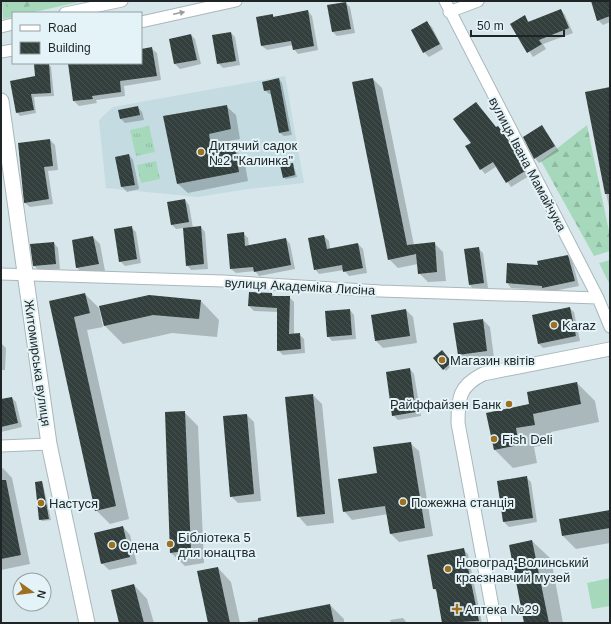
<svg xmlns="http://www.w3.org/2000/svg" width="611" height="624" viewBox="0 0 611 624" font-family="Arial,sans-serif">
<defs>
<pattern id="forest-firs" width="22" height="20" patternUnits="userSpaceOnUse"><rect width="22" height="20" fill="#a6d9bc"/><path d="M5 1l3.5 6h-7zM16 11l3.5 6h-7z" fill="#8ebaa1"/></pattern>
<pattern id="park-tufts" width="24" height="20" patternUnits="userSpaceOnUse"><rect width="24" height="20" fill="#a6d9bc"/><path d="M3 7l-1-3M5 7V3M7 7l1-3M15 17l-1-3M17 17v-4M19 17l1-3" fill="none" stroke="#8ebaa1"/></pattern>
<pattern id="building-back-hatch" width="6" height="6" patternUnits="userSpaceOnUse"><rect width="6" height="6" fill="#323f3d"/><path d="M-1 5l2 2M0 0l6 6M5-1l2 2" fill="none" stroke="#475250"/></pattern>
</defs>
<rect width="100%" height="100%" fill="#d6e6ea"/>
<path fill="#c3dbe1" d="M 285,76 L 304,183 L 247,189 L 198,197 L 106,188 L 99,120 L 113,107 Z"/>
<path fill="#a6d9bc" d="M 2,1 L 83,1 L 30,13 L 13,13 L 13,17 L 3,19 Z
M 610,260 L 610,285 L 599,263 Z
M 610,578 L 610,606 L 592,609 L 587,583 Z"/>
<path fill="url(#forest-firs)" d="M 6,1 L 54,1 L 7,11 Z
M 587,125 L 610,236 L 610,251 L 594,256 L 541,161 Z"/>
<path fill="url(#park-tufts)" d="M 149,126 L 155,152 L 136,156 L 130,130 Z
M 156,161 L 160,179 L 141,183 L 137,165 Z"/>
<path fill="#0003" d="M 592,1 L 610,1 L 610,22 L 603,25 L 598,20 Z
M 346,3 L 350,7 L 355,33 L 337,36 L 332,31 Z
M 561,10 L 565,15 L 573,33 L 543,44 L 546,49 L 533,57 L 512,24 L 524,17 L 530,22 Z
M 308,11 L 312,16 L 318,50 L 298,54 L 294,49 L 293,45 L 267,50 L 262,46 L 272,15 L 275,17 Z
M 427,23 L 432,27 L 443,49 L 429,57 L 424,52 Z
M 231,33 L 235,37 L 240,65 L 223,68 L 218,63 Z
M 191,35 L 195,39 L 201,64 L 180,69 L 175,64 L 170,39 Z
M 152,49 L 157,53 L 161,80 L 124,86 L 125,96 L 96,100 L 97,103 L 79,106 L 74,101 L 69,63 L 141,63 L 141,50 Z
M 48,64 L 51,67 L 54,96 L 34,97 L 36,113 L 20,116 L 17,112 L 36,77 Z
M 279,79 L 282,83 L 292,135 L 284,136 L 280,133 L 272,94 L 269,94 L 265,90 Z
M 373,79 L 382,88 L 414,245 L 434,243 L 443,252 L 446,281 L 428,282 L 419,273 L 418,264 L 398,268 L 389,259 Z
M 610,88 L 610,212 L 586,93 Z
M 476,103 L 496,128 L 498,127 L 502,132 L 529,176 L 511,187 L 497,166 L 485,174 L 481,169 L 473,143 Z
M 226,106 L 236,115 L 240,139 L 218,143 L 219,152 L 234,149 L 244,159 L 248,181 L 188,193 L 178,184 L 164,117 Z
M 138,107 L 142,112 L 144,120 L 125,123 L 121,119 Z
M 542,126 L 559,151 L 539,163 L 535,158 Z
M 50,140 L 55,145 L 58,170 L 48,171 L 53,204 L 30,207 L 25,203 Z
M 129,155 L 133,160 L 139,189 L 127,192 L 122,187 L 116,157 Z
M 293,164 L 297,177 L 286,179 L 284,177 Z
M 185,200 L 189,205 L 193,228 L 201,227 L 205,232 L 208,269 L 191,270 L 187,265 L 184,228 L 176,229 L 172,225 Z
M 131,227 L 136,232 L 141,263 L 125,266 L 120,261 Z
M 243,233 L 248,238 L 249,246 L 286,239 L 290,244 L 295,269 L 259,276 L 255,271 L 236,273 L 231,269 Z
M 324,236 L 329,241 L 330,249 L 358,244 L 363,249 L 367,273 L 349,276 L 344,270 L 319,274 L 315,269 Z
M 93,237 L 100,244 L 105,271 L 85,275 L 77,268 L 73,241 Z
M 54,243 L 58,248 L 60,269 L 39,270 L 34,266 Z
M 478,248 L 483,253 L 488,288 L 474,290 L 470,285 L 465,250 Z
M 568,256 L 572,260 L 579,286 L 548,292 L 546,290 L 511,288 L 507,283 L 539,266 Z
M 85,294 L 99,308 L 103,327 L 87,330 L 129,519 L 110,524 L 96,510 L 50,302 Z
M 272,294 L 275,297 L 289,297 L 294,302 L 294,335 L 299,334 L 304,339 L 305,353 L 283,355 L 278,350 L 278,312 L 254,311 L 249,306 Z
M 201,301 L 219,320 L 217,337 L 172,333 L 123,344 L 103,324 Z
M 569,308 L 574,312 L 580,341 L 543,348 L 539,344 Z
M 350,310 L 354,315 L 356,339 L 332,341 L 328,336 Z
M 406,310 L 413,317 L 417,343 L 383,348 L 376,341 L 373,316 Z
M 483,320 L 490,327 L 494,358 L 466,362 L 458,354 Z
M 1,343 L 6,348 L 5,370 L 1,370 Z
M 442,351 L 453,364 L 446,371 L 434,358 Z
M 410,369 L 414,374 L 421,416 L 398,420 L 393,415 Z
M 577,383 L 595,401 L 599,422 L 551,432 L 553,443 L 534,447 L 537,463 L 513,468 L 495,450 L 530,405 Z
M 313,395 L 322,404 L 334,523 L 307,526 L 298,516 Z
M 12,398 L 16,402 L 22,427 L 1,432 L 1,400 Z
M 184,412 L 198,426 L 204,563 L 185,566 L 171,553 Z
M 247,415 L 254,422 L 261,501 L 238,503 L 231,496 Z
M 410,443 L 419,451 L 433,536 L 399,542 L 391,534 L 388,514 L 352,520 L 344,511 L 378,474 Z
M 3,468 L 12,478 L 30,564 L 1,570 L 1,469 Z
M 526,477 L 531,482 L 537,522 L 509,527 L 504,522 L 498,482 Z
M 41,482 L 43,484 L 51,520 L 42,521 L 40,519 Z
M 610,511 L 610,543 L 576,549 L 563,536 Z
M 123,527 L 130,535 L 137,564 L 109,570 L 102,563 Z
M 532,541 L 551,559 L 563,623 L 525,623 Z
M 463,549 L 468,554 L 482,623 L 443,623 L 438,593 L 434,589 Z
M 218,568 L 231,582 L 240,623 L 330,605 L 344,619 L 344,623 L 214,623 Z
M 134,585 L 147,599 L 154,623 L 121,623 Z
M 403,618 L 407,623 L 391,623 L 390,620 Z"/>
<path fill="url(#building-back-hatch)" d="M 591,1 L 610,1 L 610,16 L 597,21 Z
M 346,2 L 351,29 L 332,32 L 327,5 Z
M 561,9 L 569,28 L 539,40 L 542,44 L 527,53 L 510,24 L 525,15 L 528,22 Z
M 308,10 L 314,46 L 293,50 L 291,41 L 261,46 L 256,17 L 273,14 L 273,17 Z
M 427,21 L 440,44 L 423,53 L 411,30 Z
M 231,32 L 236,61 L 217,64 L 212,35 Z
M 191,34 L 197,60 L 174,64 L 169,39 Z
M 152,47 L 157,76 L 120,81 L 121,92 L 92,96 L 93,99 L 73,101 L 68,63 L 141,63 L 141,49 Z
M 49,63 L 51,93 L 31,94 L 34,110 L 16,113 L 10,81 L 35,76 L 34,64 Z
M 279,78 L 289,131 L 279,133 L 270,90 L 264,91 L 262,82 Z
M 373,78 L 407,245 L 435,242 L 437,272 L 418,274 L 416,254 L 388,260 L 352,82 Z
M 610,87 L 610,194 L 605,194 L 585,92 Z
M 476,102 L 496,127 L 498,126 L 511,144 L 525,171 L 506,183 L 493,162 L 480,170 L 465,146 L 471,143 L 453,119 Z
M 227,105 L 231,129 L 209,134 L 212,153 L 235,148 L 239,172 L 177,184 L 163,116 Z
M 138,106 L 140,115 L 120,119 L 118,110 Z
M 542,125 L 555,146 L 534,159 L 523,137 Z
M 50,139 L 53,166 L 44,167 L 49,199 L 24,203 L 18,143 Z
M 129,154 L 135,185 L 121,187 L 115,157 Z
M 293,163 L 295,175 L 283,178 L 280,165 Z
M 185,199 L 189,222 L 171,225 L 167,202 Z
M 132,226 L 137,259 L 119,262 L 114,229 Z
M 201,226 L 204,264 L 186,266 L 183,228 Z
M 244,232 L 245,246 L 286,238 L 291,265 L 254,272 L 253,267 L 230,269 L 227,234 Z
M 324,235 L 327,249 L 358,243 L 363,268 L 343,272 L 342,265 L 314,270 L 308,238 Z
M 93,236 L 99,264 L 76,268 L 72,240 Z
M 54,242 L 56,264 L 33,266 L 30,244 Z
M 479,247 L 484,283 L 469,285 L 464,249 Z
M 568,255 L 575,281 L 542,288 L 542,286 L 506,283 L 507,263 L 538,265 L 537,261 Z
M 249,292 L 272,293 L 272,296 L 290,296 L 289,334 L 300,333 L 301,349 L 277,351 L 277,308 L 248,306 Z
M 85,293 L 90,313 L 74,317 L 116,506 L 95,511 L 49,301 Z
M 149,295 L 201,300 L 199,319 L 153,315 L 104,326 L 99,306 Z
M 570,307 L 576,336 L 538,344 L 532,315 Z
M 350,309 L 352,335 L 327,337 L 325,311 Z
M 406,309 L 410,336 L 375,341 L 371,315 Z
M 483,319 L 487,351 L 458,355 L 453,323 Z
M 442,350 L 452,362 L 443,370 L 433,358 Z
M 410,368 L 416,412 L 392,416 L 386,372 Z
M 577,382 L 581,404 L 533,414 L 535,425 L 516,428 L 519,445 L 494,450 L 486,413 L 529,404 L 527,392 Z
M 313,394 L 325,514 L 297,517 L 285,397 Z
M 12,397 L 18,423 L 1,427 L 1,399 Z
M 185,411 L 191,550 L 170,553 L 165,412 Z
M 247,414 L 254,494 L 230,497 L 223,416 Z
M 411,442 L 425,528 L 390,534 L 385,506 L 343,512 L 338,479 L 377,473 L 373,447 Z
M 527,476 L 533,518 L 503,522 L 497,481 Z
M 1,480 L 6,480 L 21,555 L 1,559 Z
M 42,481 L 49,519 L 39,520 L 35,482 Z
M 610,510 L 610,528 L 562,536 L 559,519 Z
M 123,526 L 130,557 L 101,564 L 94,533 Z
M 532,540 L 549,623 L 524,623 L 509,545 Z
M 464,548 L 479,621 L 442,623 L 436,589 L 433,589 L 427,555 Z
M 218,567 L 230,623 L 208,623 L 197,571 Z
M 134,584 L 144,623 L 119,623 L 111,590 Z
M 330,604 L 334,623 L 258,623 L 258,618 Z"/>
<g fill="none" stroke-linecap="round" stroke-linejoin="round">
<g stroke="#a9b8bc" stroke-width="13">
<path id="minor" d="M 445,1 L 598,298 L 610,327
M 449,12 L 478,1
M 65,13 L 122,1
M 141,22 L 236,1
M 1,27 L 13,24
M 1,52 L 13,50
M 1,274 L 223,281 L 380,291 L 598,298
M 1,446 L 49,444"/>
</g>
<g stroke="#a9b8bc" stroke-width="15">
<path id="tertiary" d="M 495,623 L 458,423 C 458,398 459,386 483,374 L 610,349"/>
</g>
<g stroke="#a9b8bc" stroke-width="17">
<path id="secondary" d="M 1,101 L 49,444 L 87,623"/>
</g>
<use href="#minor" stroke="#fff" stroke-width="11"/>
<use href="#tertiary" stroke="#fff" stroke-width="13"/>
<use href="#secondary" stroke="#fff" stroke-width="15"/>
</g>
<defs><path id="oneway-solid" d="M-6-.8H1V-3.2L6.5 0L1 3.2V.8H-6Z"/></defs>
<use fill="#9a9d9d" href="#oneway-solid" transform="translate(179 13) rotate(-12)"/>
<g fill="#9e7122" stroke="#e3f3f7" stroke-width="1.5">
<circle cx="201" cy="152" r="4"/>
<circle cx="554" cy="325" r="4"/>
<circle cx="442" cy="360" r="4"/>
<circle cx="509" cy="404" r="4"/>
<circle cx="494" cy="439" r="4"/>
<circle cx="403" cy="502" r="4"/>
<circle cx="41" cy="503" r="4"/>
<circle cx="170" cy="544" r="4"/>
<circle cx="112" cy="545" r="4"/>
<circle cx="448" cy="569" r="4"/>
<path d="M455 603h4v4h4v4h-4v4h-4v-4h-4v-4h4z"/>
</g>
<g text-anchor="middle" stroke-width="4" stroke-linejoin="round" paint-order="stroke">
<g font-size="13" fill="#1f2526" stroke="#e3f3f7" text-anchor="start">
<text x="209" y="150">Дитячий садок<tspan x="209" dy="15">№2 "Калинка"</tspan></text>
<text x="562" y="330">Karaz</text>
<text x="450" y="365">Магазин квітів</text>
<text x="501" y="409" text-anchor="end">Райффайзен Банк</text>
<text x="502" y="444">Fish Deli</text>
<text x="411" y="507">Пожежна станція</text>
<text x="49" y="508">Настуся</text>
<text x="178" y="542">Бібліотека 5<tspan x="178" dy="15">для юнацтва</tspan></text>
<text x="120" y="550">Одена</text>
<text x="456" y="567">Новоград-Волинський<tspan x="456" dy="15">краєзнавчий музей</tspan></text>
<text x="465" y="614">Аптека №29</text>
</g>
<g font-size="13" fill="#1f2526" stroke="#e3f3f7">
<text transform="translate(528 164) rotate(62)" y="5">вулиця Івана Мамайчука</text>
<text transform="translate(300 286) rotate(3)" y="5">вулиця Академіка Лисіна</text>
<text transform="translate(38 363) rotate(82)" y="5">Житомирська вулиця</text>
</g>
</g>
<rect width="611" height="624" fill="none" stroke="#1f2526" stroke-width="4"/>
<rect x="12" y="12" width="130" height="52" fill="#e3f3f7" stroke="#95a1a3"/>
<rect x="20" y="25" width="20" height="6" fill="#ffffff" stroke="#95a1a3"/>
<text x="48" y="32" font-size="12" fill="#1f2526">Road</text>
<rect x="20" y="42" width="20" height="12" fill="url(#building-back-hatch)" stroke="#95a1a3"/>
<text x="48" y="52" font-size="12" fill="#1f2526">Building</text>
<g transform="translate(32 592) rotate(104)"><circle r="19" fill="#e3f3f7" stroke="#95a1a3"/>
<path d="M0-3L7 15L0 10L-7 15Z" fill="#9e7122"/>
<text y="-6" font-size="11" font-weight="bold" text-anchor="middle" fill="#1f2526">N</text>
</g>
<path d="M471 30v6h93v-6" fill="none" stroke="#1f2526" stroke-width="2"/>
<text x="477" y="30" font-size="12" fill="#1f2526" stroke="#e3f3f7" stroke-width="3" paint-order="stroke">50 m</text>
</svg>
